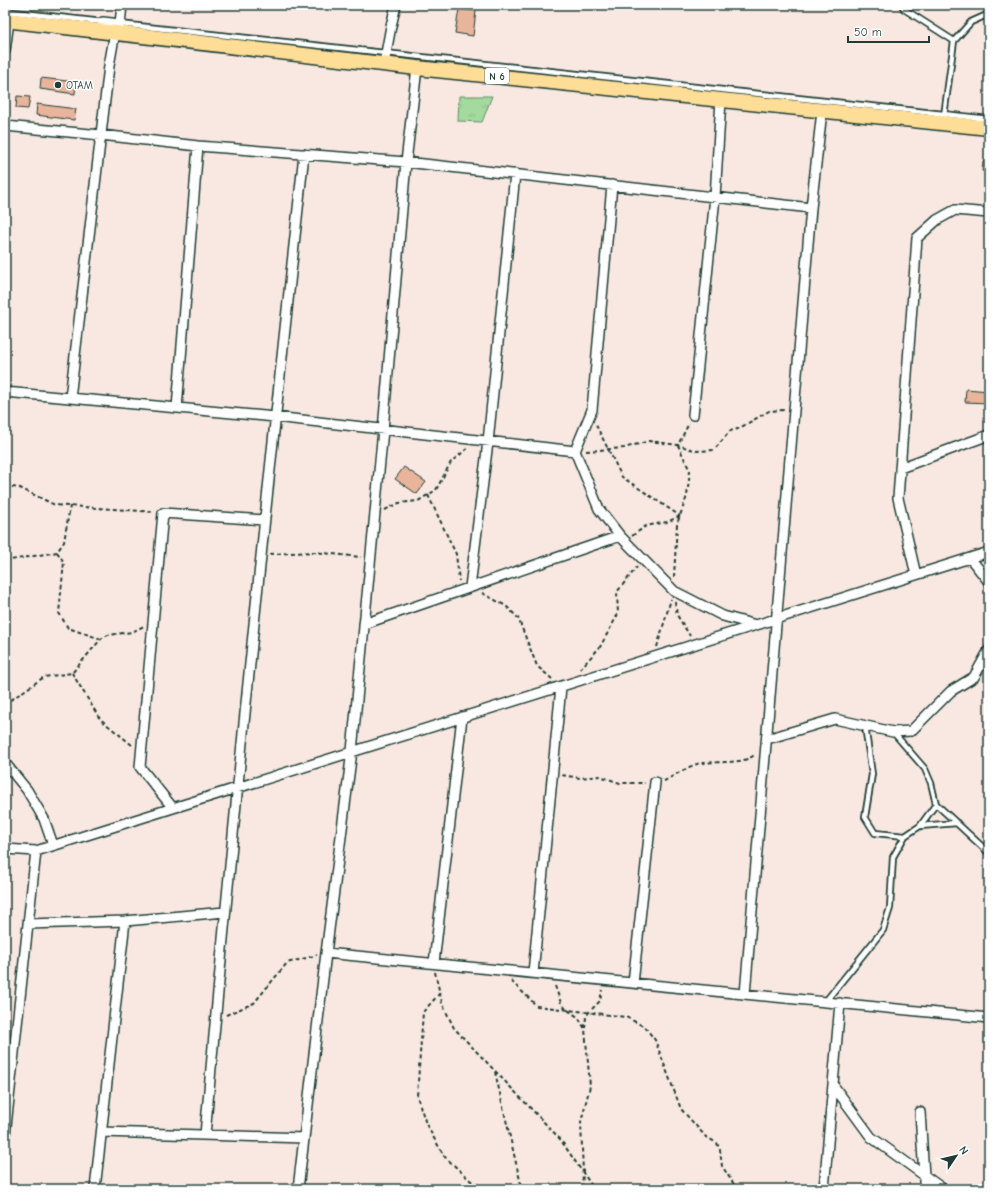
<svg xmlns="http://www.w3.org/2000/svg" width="994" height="1194" viewBox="0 0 994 1194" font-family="'Comic Neue',sans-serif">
<defs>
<pattern id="park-tufts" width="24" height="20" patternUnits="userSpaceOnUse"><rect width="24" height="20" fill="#a4da9d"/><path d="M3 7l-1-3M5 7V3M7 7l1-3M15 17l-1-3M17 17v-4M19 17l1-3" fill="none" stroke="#8dbc88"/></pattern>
</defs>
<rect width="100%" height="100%" fill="#f8e8e1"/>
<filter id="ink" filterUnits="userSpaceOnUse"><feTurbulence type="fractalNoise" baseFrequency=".025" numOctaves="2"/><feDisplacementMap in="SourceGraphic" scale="8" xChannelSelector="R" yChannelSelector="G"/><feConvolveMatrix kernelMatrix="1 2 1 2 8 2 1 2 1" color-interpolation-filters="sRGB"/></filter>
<g filter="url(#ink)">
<path fill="url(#park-tufts)" stroke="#628c68" d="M 459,96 L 492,96 L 482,122 L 458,121 Z"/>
<path fill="#e8b49b" stroke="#1f3d34" d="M 459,9 L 476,11 L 473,36 L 455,33 Z
M 41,78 L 76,82 L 75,94 L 40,89 Z
M 17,96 L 30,97 L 28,109 L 16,108 Z
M 37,104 L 76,109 L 74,120 L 36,115 Z
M 983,161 L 989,162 L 989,172 L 982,171 Z
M 966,389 L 989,391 L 989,403 L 965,402 Z
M 404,467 L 426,482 L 417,494 L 395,479 Z"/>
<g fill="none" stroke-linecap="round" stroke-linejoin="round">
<g stroke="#1f3d34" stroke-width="8">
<path id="service" d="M 902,5 L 904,9 L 954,41
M 5,11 L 103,22
M 120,24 L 989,119
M 944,116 L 954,41 L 971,22 L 989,14
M 865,726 L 872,774 L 865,817 L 875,833 L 905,836
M 893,732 L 925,769 L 931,783 L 936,804 L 989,853
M 920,826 L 936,804
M 825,1002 L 883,930 L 890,908 L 893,857 L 905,836 L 920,826 L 957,823"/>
</g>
<g stroke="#1f3d34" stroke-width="12">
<path id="minor" d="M 102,32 L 103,22 L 120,24 L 122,5
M 5,51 L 9,21
M 384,64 L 391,26 L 396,5
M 5,126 L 101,135 L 198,146 L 406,162 L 811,208
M 612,185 L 592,410 L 575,451 L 599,509 L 620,536 L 674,591 L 723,616 L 756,625
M 5,392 L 275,417 L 575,451
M 70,398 L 109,66 L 115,32
M 177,408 L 198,146
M 693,415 L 715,197 L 721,100
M 900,468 L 989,435
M 970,558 L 989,582
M 916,575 L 898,498 L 917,238 L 937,220 L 955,210 L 989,213
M 470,587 L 488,442 L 515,174
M 364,624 L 620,536
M 767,739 L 835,719 L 893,732 L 911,731 L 951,691 L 974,677 L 989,650
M 5,763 L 27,790 L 44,819 L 53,845
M 173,808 L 140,767 L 163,513 L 264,520
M 5,849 L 36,851 L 989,552
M 28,924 L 125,921 L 225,912
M 326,953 L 989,1018
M 434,963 L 462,717
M 533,973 L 561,687
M 633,983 L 655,782
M 745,994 L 811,208 L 822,111
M 833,1085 L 871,1137 L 943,1189
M 920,1112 L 924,1176 L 924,1189
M 102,1132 L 304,1138
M 5,1135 L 36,851
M 205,1135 C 234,808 268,481 304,154
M 95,1189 L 125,921
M 298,1189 L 326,953 L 352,751 L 383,430 L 406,162 L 417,68
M 824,1189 L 840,1003"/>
</g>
<g stroke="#1f3d34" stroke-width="17">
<path id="primary" d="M 5,20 L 417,68 L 989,128"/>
</g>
<path stroke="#1f3d34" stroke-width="2" stroke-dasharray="4 3" stroke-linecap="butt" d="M 596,425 L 622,477 L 680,516
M 586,451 L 624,448 L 649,441 L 678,445 L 697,451 L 714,450 L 730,431 L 738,429 L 769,411 L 785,410
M 5,486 L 20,488 L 55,505 L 154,512
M 428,495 L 456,554 L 459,581
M 385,510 L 399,503 L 418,501 L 436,490 L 451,462 L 468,448
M 632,536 L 646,526 L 667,522 L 680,516
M 57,552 L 64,562 L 59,613 L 68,628 L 101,639
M 270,554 L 314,552 L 361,557
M 5,561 L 57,552 L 64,542 L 70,506
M 674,577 L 677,524 L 687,496 L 690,471 L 678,445 L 689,423
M 482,593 L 506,606 L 518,618 L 537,666 L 552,679
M 675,602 L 677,615 L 690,636
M 657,647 L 671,599
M 580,669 L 600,647 L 618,614 L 617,592 L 637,567
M 72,673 L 100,719 L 132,745
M 5,704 L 44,677 L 72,673 L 101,639 L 108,635 L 132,632 L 144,626
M 562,775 L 580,778 L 600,776 L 620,783 L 645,783
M 664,781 C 672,777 689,766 697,764 C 711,760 745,766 755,754
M 435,972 L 442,1003 L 454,1028 L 560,1139 L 594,1189
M 511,981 L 537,1006 L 626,1017 L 645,1027 L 655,1040 L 681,1109 L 706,1137 L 717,1143 L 720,1150 L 722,1166 L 735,1186 L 747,1189
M 555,986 L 561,1003 L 566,1009 L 578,1017 L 585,1029 L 590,1086 L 581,1122 L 583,1173 L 582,1189
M 440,993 L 423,1012 L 417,1096 L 426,1124 L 444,1156 L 471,1181 L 486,1189
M 226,1015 L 254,1003 L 287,963 L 317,955
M 585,1028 L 586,1017 L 589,1012 L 600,1001 L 602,990
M 495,1072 L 522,1189"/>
<use href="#service" stroke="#fff" stroke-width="4.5"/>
<use href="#minor" stroke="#fff" stroke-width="9"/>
<use href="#primary" stroke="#fedd96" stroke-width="14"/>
</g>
</g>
<circle fill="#1f3d34" stroke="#fff" stroke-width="1.5" cx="58" cy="85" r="4"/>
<g text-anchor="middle" stroke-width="3" stroke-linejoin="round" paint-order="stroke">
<rect fill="#fff" stroke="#627771" stroke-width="1" x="485" y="68" width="24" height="16" rx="3"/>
<g font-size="10" font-weight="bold" fill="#1f3d34">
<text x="497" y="80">N 6</text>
</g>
<g font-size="11" fill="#1f3d34" stroke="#fff" text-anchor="start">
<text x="66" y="89">OTAM</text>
</g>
</g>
<rect width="994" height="1194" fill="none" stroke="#fff" stroke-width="20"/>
<rect x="10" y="10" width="974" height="1174" fill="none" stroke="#1f3d34" stroke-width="1.5" filter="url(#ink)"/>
<g transform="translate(956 1156) rotate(55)" stroke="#ffffff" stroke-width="3" paint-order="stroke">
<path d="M0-3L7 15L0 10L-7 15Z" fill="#1f3d34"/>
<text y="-6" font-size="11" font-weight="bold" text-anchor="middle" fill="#1f3d34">N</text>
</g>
<path d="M848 36v6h81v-6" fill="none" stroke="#1f3d34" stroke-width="2"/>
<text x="854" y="36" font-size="12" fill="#1f3d34" stroke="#ffffff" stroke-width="3" paint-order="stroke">50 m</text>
</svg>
